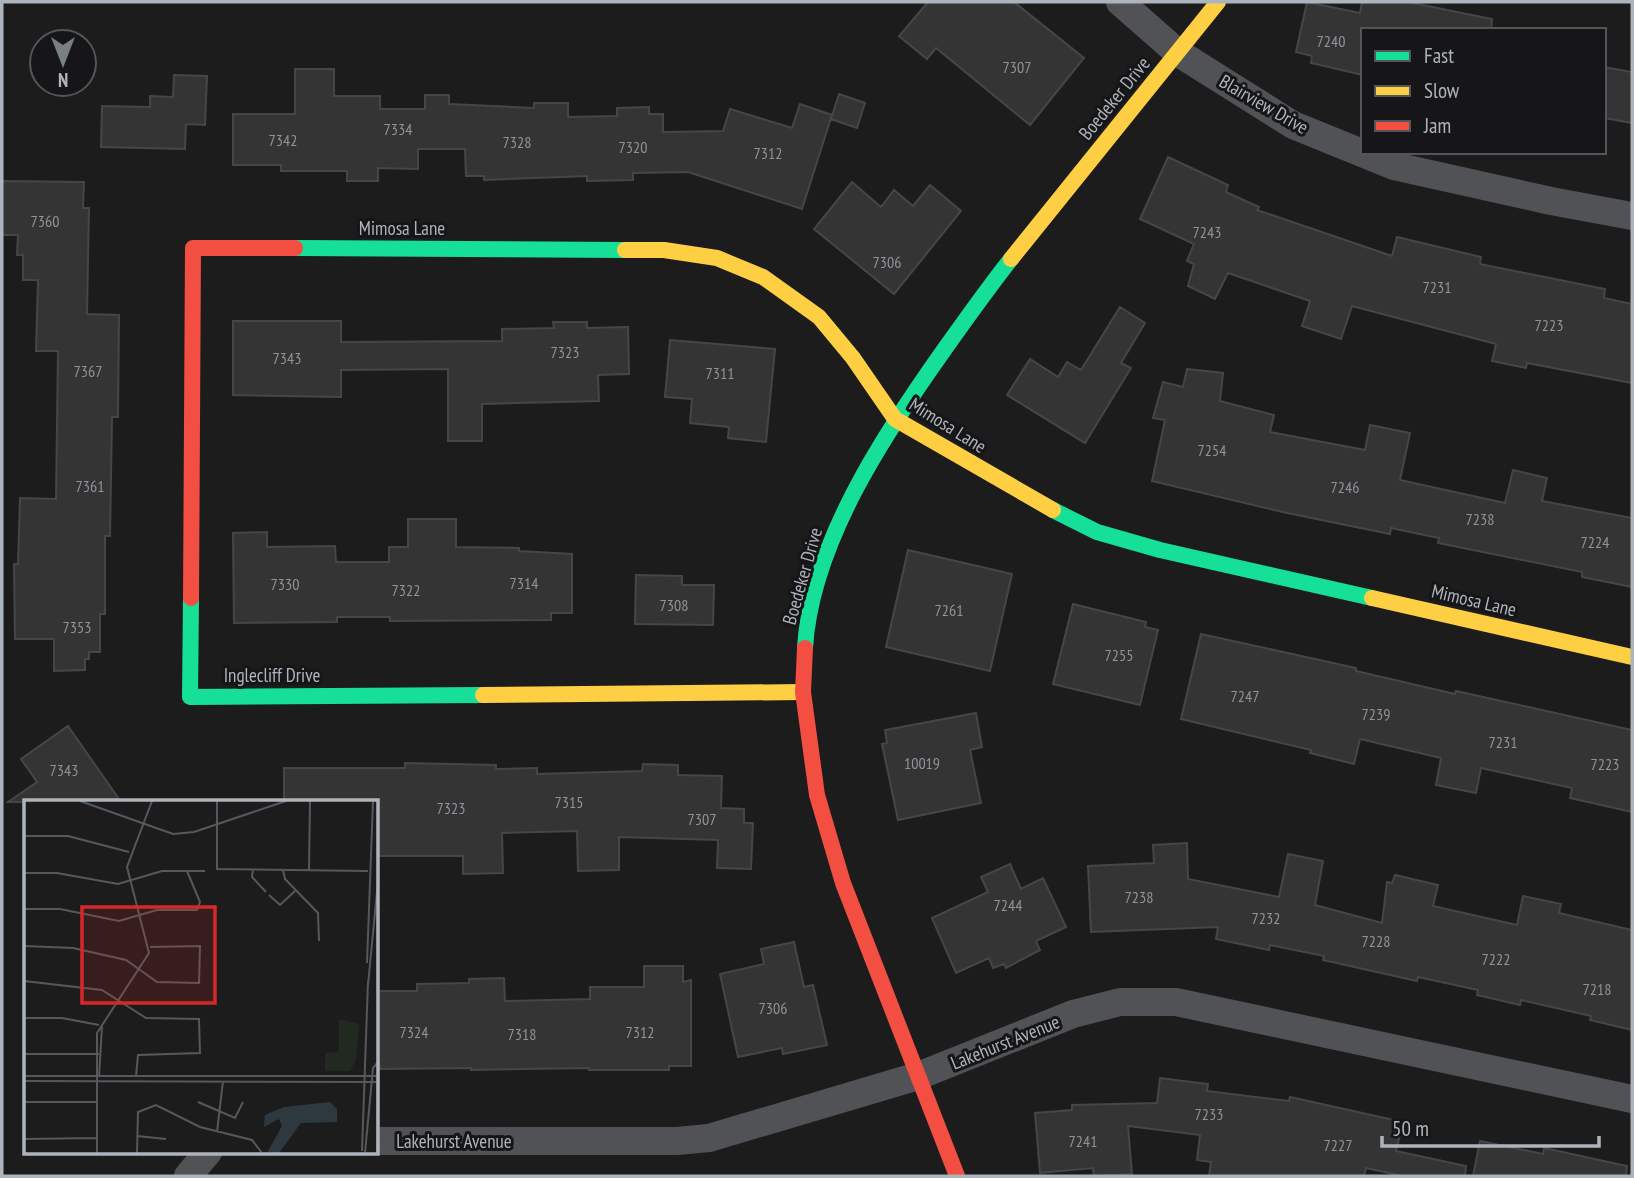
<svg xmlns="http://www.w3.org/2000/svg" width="1634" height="1178" viewBox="0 0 1634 1178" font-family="'PT Sans Narrow',sans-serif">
<rect width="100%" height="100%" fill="#1c1c1c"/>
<path fill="#343434" stroke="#444648" stroke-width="2" d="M 928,2 L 1014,2 L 1084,58 L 1030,125 L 936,48 L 927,59 L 899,36 Z
M 1307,2 L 1360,13 L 1362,2 L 1408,2 L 1492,19 L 1491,30 L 1363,30 L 1363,75 L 1311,63 L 1312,56 L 1296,52 Z
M 1604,67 L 1632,72 L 1632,123 L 1604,118 Z
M 295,69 L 334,69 L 334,96 L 380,96 L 380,109 L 425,109 L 425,95 L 449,95 L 449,104 L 534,108 L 534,103 L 568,103 L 568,117 L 617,116 L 617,108 L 649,107 L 649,114 L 663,114 L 663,132 L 723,131 L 730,109 L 792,128 L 800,104 L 832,115 L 802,209 L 688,172 L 633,173 L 633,180 L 587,181 L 587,176 L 484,180 L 484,176 L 466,176 L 465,149 L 418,149 L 418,169 L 378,168 L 378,181 L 347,181 L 347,171 L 281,171 L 281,165 L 233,165 L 233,114 L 295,114 Z
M 174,75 L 207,76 L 205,125 L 186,124 L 185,149 L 101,147 L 102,106 L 150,107 L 150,96 L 173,97 Z
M 839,94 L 865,103 L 857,128 L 831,119 Z
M 1168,157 L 1228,185 L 1226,192 L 1259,207 L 1257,210 L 1392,256 L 1397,237 L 1481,257 L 1480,264 L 1605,289 L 1604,298 L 1632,304 L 1632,383 L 1527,363 L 1526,368 L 1492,361 L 1496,344 L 1352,306 L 1341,339 L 1302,326 L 1310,301 L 1228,273 L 1215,299 L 1188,286 L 1194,264 L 1187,261 L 1194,244 L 1140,219 Z
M 2,181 L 84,182 L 83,208 L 89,208 L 87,314 L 119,315 L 118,417 L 112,417 L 110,536 L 105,536 L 105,614 L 100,614 L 100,652 L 89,652 L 89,659 L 85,659 L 85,670 L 54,671 L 54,639 L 15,639 L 14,564 L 18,564 L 20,498 L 56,499 L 58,351 L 36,351 L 38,280 L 23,280 L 23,255 L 17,255 L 18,235 L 2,235 Z
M 852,182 L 881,207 L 894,190 L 913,206 L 930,185 L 961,211 L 894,294 L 814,229 Z
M 1120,307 L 1145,323 L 1121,363 L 1131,368 L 1085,443 L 1007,395 L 1030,359 L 1058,377 L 1067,362 L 1081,370 Z
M 233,321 L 341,321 L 341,342 L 502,341 L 502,329 L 554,328 L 553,322 L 587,322 L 587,328 L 628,327 L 629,374 L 598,375 L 599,401 L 482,404 L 482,441 L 448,441 L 448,369 L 341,370 L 341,397 L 233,395 Z
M 670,340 L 775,349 L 766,442 L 728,438 L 729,427 L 690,423 L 692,399 L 665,397 Z
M 1187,369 L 1223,373 L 1220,401 L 1274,415 L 1270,432 L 1365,450 L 1370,425 L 1410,433 L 1400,480 L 1505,503 L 1513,470 L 1547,478 L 1542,501 L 1632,518 L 1632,587 L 1582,577 L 1582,572 L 1438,543 L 1439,538 L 1391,528 L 1390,534 L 1287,513 L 1152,481 L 1165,420 L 1153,418 L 1163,382 L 1183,387 Z
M 408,519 L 456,519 L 456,547 L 519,548 L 519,551 L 572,554 L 572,613 L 551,613 L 551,620 L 390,621 L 390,617 L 337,617 L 337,622 L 234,623 L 233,533 L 267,532 L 267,547 L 335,546 L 336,562 L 389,562 L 389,547 L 408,547 Z
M 908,550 L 1012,574 L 990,671 L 886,647 Z
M 636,575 L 682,576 L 682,585 L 714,585 L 713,625 L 635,624 Z
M 1073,604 L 1146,622 L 1145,627 L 1158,630 L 1140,705 L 1053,684 Z
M 1201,634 L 1356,668 L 1356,671 L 1455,694 L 1456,691 L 1632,730 L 1632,812 L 1570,798 L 1572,788 L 1481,768 L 1476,793 L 1436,785 L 1441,758 L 1360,739 L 1354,764 L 1310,753 L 1311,750 L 1181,719 Z
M 976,713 L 982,747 L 970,750 L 981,803 L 898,820 L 882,744 L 887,743 L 885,730 Z
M 68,726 L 121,802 L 8,802 L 37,782 L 21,759 Z
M 405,763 L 496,765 L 496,769 L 537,768 L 537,774 L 642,771 L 643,764 L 678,765 L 678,775 L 722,776 L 721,808 L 744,809 L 744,823 L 753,823 L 751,869 L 717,868 L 718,840 L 619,837 L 619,870 L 578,871 L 577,831 L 502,833 L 503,873 L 463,874 L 463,856 L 376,856 L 376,802 L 284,802 L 284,768 L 405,768 Z
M 1187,843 L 1188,879 L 1279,897 L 1288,854 L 1323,861 L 1315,905 L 1382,923 L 1387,882 L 1392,883 L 1395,875 L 1438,885 L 1433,906 L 1517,925 L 1523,896 L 1561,904 L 1559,913 L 1632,930 L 1632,1030 L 1590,1020 L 1591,1016 L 1521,1000 L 1520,1005 L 1477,995 L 1478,990 L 1418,977 L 1417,981 L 1323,960 L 1324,956 L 1270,945 L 1269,950 L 1216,939 L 1218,927 L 1091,932 L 1088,866 L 1154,863 L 1153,845 Z
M 1010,864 L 1021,889 L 1043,878 L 1066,927 L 1036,941 L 1040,950 L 1006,968 L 1004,964 L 993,968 L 989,958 L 956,973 L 932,918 L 988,892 L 981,877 Z
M 794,942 L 804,987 L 813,985 L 827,1045 L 783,1054 L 782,1048 L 738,1057 L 720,974 L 764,964 L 761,949 Z
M 644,966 L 683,966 L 683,982 L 691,980 L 691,1066 L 669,1066 L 669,1070 L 589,1070 L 589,1068 L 471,1070 L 471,1068 L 380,1069 L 379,1063 L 376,1063 L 376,991 L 417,991 L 417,984 L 469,983 L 469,979 L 504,978 L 505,1001 L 590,999 L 590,987 L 644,987 Z
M 1160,1078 L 1208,1084 L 1207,1091 L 1289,1101 L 1290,1097 L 1403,1122 L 1396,1151 L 1466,1166 L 1465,1176 L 1403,1176 L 1366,1168 L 1364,1176 L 1209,1176 L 1211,1162 L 1197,1160 L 1200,1135 L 1128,1126 L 1132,1174 L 1094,1176 L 1093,1168 L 1040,1173 L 1035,1113 L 1072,1110 L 1072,1105 L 1157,1103 Z
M 1480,1141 L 1543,1154 L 1544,1148 L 1627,1166 L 1626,1176 L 1473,1176 Z"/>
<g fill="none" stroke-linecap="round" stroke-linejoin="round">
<path stroke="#505255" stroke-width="28" d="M 1120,2 L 1177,52 L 1293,125 L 1394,166 L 1551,201 L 1632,216
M 376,1141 L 677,1141 L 709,1138 L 918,1076 L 1073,1014 L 1120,1002 L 1176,1002 L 1632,1099
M 188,1176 L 208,1152"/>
<path stroke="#16e098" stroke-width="16" d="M 295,248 L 625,250
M 1053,510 L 1097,532 L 1160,550 L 1372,598
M 191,598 L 190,697 L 483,695
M 805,648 C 811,544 885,433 944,350 C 966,319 988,288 1011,259"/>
<path stroke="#ffcf43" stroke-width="16" d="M 625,250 L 664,250 L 717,258 L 763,277 L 819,317 L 853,358 L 895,419 L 1053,510
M 1011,259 L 1218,2
M 1372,598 L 1632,657
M 483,695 L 803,692"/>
<path stroke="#f24e42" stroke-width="16" d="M 191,598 L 193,248 L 295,248
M 805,648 L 803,692 L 817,795 L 843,883 L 957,1176"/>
</g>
<g text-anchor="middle" stroke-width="6" stroke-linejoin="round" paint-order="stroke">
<g font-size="16" fill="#8f949a">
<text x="1331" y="47">7240</text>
<text x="1017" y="73">7307</text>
<text x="398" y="135">7334</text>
<text x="283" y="146">7342</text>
<text x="517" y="148">7328</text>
<text x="633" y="153">7320</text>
<text x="768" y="159">7312</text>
<text x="45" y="227">7360</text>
<text x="1207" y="238">7243</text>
<text x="887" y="268">7306</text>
<text x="1437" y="293">7231</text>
<text x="1549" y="331">7223</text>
<text x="565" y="358">7323</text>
<text x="287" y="364">7343</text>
<text x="88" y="377">7367</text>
<text x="720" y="379">7311</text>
<text x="1212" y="456">7254</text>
<text x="90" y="492">7361</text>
<text x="1345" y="493">7246</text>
<text x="1480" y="525">7238</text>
<text x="1595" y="548">7224</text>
<text x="524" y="589">7314</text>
<text x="285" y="590">7330</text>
<text x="406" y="596">7322</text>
<text x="674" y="611">7308</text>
<text x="949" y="616">7261</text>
<text x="77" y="633">7353</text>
<text x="1119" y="661">7255</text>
<text x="1245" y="702">7247</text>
<text x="1376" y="720">7239</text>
<text x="1503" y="748">7231</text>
<text x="922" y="769">10019</text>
<text x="1605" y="770">7223</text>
<text x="64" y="776">7343</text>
<text x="569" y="808">7315</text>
<text x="451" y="814">7323</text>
<text x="702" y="825">7307</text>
<text x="1139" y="903">7238</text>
<text x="1008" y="911">7244</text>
<text x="1266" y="924">7232</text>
<text x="1376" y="947">7228</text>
<text x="1496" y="965">7222</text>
<text x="1597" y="995">7218</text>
<text x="773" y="1014">7306</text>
<text x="414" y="1038">7324</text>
<text x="640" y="1038">7312</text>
<text x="522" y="1040">7318</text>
<text x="1209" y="1120">7233</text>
<text x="1083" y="1147">7241</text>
<text x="1338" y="1151">7227</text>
</g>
<g font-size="19" fill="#adb4bc" stroke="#161618">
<text transform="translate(1114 98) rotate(-51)" y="7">Boedeker Drive</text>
<text transform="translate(1264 104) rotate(30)" y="7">Blairview Drive</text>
<text x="402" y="235">Mimosa Lane</text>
<text transform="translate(948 425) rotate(32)" y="7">Mimosa Lane</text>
<text transform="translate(802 576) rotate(-74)" y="7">Boedeker Drive</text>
<text transform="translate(1474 600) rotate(13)" y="7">Mimosa Lane</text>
<text x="272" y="682">Inglecliff Drive</text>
<text transform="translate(1005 1042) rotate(-22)" y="7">Lakehurst Avenue</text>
<text x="454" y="1148">Lakehurst Avenue</text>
</g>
</g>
<g transform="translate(24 800)">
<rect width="354" height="354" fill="#1c1c1c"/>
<path d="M 315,219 L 335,224 L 332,260 L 326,271 L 301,271 L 301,253 L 315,252 Z" fill="#212921"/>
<path d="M 306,302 L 313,309 L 313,322 L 277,323 L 255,353 L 243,353 L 258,326 L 255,319 L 240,327 L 241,315 L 260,307 Z" fill="#2e393f"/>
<path fill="none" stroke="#56595c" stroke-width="2" d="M 56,1 L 149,34 L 170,32 L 262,1M 193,1 L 193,69 L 344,71M 0,36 L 44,36 L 105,52M 229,69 L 228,77 L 242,92M 259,70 L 261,79 L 294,113 L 295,141M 285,70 L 286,1M 0,73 L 33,73 L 94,84 L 138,71 L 181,71M 245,95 L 256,105 L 271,91M 0,109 L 36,109 L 95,121 L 133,110 L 173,110 L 176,102 L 163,71M 0,146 L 49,148 L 102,160 L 133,182 L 175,183 L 176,146 L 126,147M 343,163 L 349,1M 0,181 L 78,190 L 122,218 L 175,219 L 176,253 L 114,255 L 112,276M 344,185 L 354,81M 0,218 L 38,218 L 75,225M 0,254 L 75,254M 0,276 L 352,276M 75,277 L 78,226M 0,281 L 352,282M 0,302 L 73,302M 174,302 L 211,318 L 219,302M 193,332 L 199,281M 113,336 L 142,339M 0,339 L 73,338M 338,351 L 344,181M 73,353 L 73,233 L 125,153 L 103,67 L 128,1M 113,353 L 114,312 L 132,305 L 176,327 L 228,340 L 238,353M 341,353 L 349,268 L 354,262M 353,353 L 354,267"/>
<path fill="#d62828" fill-opacity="0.15" stroke="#d62828" stroke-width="3.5" d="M 58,107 L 191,107 L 191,203 L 58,203 Z"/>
<rect width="354" height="354" fill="none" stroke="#adb4bc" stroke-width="3.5"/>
</g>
<rect width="1634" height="1178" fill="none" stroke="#adb4bc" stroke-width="7"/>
<rect x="1361" y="28" width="245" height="126" fill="#161618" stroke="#52555a" stroke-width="2"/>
<rect x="1375" y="51" width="35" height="10" fill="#16e098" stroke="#52555a" stroke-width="2"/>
<text x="1424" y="63" font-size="21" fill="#adb4bc">Fast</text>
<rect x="1375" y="86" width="35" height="10" fill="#ffcf43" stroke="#52555a" stroke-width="2"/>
<text x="1424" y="98" font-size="21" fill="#adb4bc">Slow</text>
<rect x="1375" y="121" width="35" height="10" fill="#f24e42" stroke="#52555a" stroke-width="2"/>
<text x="1424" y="133" font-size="21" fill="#adb4bc">Jam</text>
<g transform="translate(63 63) rotate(180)"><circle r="33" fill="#161618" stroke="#52555a" stroke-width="2"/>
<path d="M0-5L12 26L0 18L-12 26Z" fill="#7a7f84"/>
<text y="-10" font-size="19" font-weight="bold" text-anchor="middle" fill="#adb4bc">N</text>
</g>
<path d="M1382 1136v10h217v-10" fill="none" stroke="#adb4bc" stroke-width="3.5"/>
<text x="1392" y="1136" font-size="21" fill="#adb4bc" stroke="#161618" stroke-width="5" paint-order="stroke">50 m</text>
</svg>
